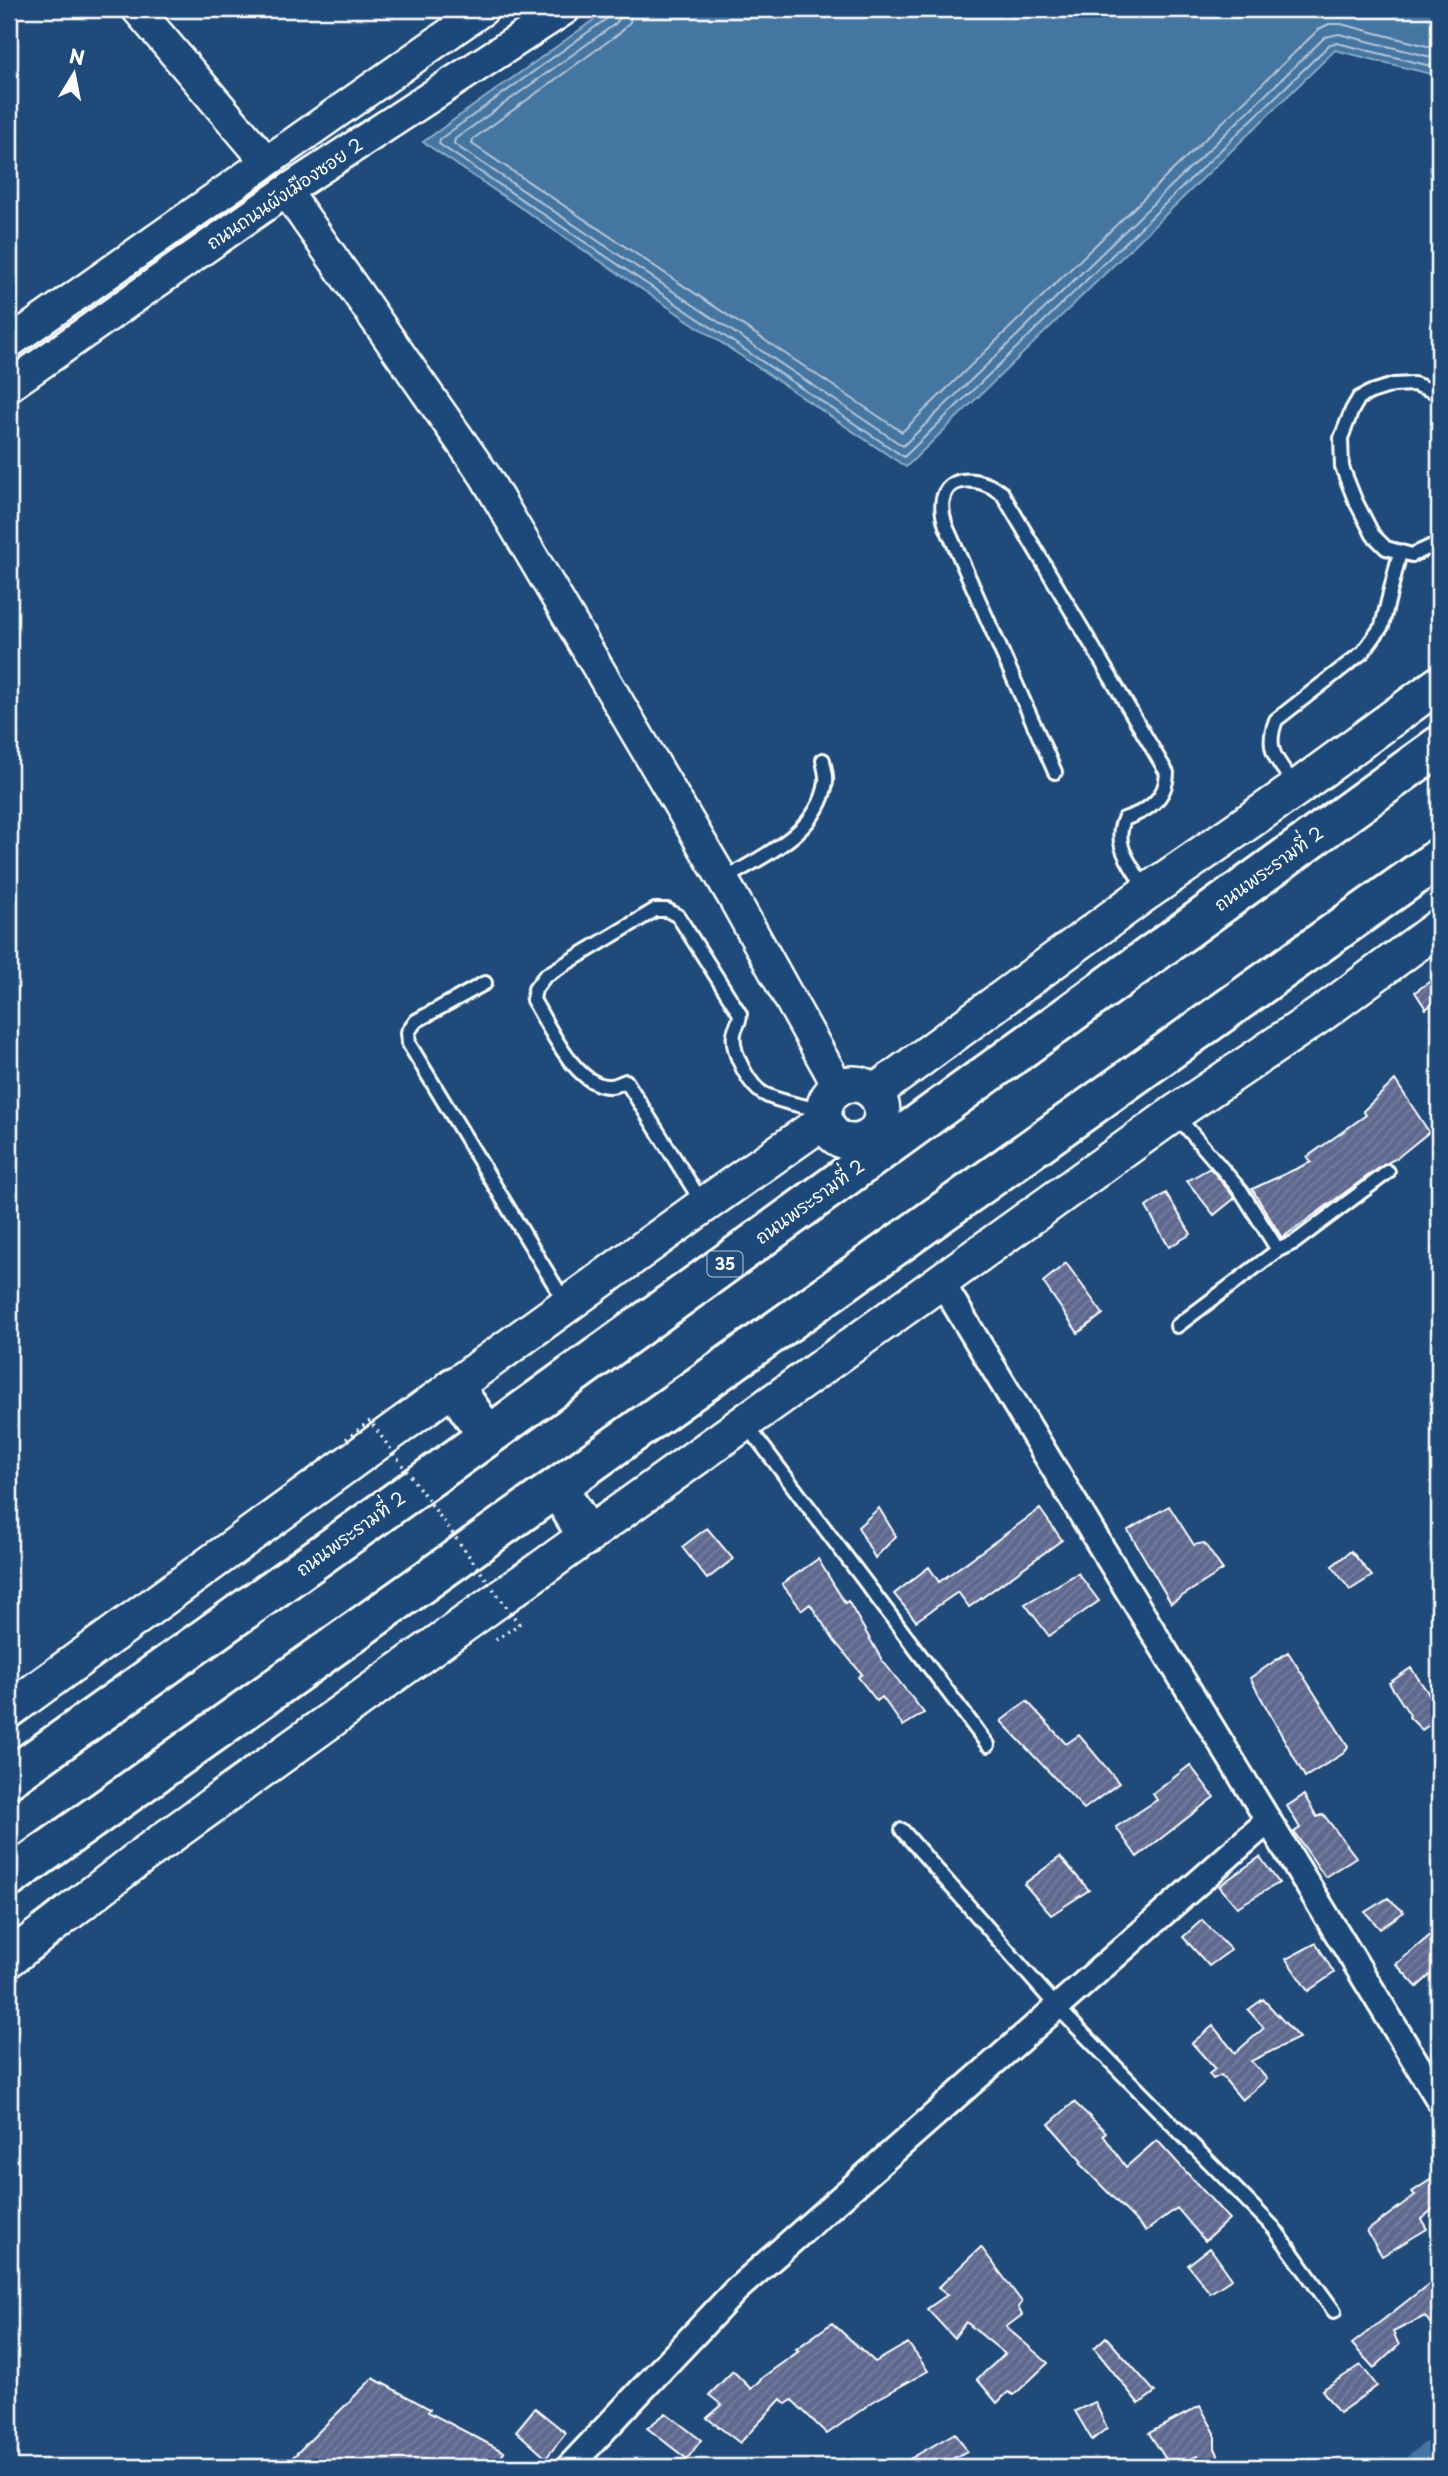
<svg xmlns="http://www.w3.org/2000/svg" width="1448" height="2476" viewBox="0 0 1448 2476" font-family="'Playpen Sans','Playpen Sans Thai',sans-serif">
<defs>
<pattern id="building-hatch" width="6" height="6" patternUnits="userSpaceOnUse" patternTransform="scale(1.75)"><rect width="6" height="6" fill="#5f688f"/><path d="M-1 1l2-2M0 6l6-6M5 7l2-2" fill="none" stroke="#777fa0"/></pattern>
</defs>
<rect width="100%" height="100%" fill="#1f4a7a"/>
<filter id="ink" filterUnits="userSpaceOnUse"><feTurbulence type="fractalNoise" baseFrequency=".0143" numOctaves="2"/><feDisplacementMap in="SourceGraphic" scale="14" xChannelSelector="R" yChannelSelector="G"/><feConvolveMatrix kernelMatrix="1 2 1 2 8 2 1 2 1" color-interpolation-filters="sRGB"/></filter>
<g filter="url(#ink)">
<path fill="#4574a1" stroke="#8facc7" stroke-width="2" d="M 609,9 L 1439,9 L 1439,76 L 1335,50 L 906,467 L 423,142 Z"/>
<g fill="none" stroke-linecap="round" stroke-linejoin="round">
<path stroke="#b5c7d9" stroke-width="2" d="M 612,9 L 609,17 L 440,139 L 439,144 L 904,457 L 1330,44 L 1337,43 L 1439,68
M 621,9 L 620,18 L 615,24 L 455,139 L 454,144 L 903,446 L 1325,37 L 1339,34 L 1439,59
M 632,9 L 630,22 L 621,32 L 473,139 L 472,144 L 902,432 L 1319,29 L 1329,24 L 1341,24 L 1439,49"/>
<path stroke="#4574a1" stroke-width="23" d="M 1413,2467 L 1439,2446"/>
</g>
<path fill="url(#building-hatch)" stroke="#fff" stroke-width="2" d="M 1439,975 L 1439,998 L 1426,1009 L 1415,992 Z
M 1395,1080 L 1429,1132 L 1397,1158 L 1383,1165 L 1282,1238 L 1252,1189 L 1311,1162 L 1307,1157 L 1366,1115 L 1363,1111 Z
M 1210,1168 L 1235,1198 L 1214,1215 L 1187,1181 Z
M 1166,1193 L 1191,1234 L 1169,1247 L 1146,1207 Z
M 1066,1263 L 1103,1314 L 1078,1333 L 1043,1282 Z
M 1169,1506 L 1194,1545 L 1204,1543 L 1223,1570 L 1171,1603 L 1128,1530 Z
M 879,1508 L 896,1536 L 875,1558 L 858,1527 Z
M 1040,1509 L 1062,1540 L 969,1607 L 958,1592 L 916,1621 L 894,1594 L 929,1567 L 939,1582 Z
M 707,1528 L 733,1559 L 707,1579 L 682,1547 Z
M 1351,1551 L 1372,1576 L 1350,1590 L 1332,1566 Z
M 818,1559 L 845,1603 L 848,1601 L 882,1660 L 924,1713 L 903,1726 L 882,1697 L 877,1701 L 858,1677 L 862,1674 L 835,1642 L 810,1604 L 802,1610 L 782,1584 Z
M 1078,1573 L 1099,1601 L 1049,1636 L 1025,1604 Z
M 1288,1652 L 1348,1746 L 1344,1753 L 1305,1777 L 1250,1678 Z
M 1411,1668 L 1431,1697 L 1439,1689 L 1439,1718 L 1422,1730 L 1409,1717 L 1410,1715 L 1389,1683 Z
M 1027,1701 L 1066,1744 L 1079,1735 L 1119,1783 L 1084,1809 L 1001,1721 Z
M 1190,1765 L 1214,1797 L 1137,1857 L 1116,1827 L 1157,1800 L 1153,1794 Z
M 1304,1795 L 1317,1817 L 1323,1814 L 1356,1857 L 1325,1877 L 1294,1832 L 1300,1828 L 1287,1806 Z
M 1060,1857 L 1089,1890 L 1051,1915 L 1024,1884 Z
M 1260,1857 L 1279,1883 L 1237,1907 L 1219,1886 Z
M 1388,1898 L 1404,1912 L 1380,1929 L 1365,1912 Z
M 1202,1920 L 1231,1950 L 1209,1966 L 1183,1937 Z
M 1439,1928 L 1439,1967 L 1417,1987 L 1396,1964 Z
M 1316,1943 L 1334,1973 L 1308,1991 L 1286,1959 Z
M 1263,1999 L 1299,2038 L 1251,2061 L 1267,2079 L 1242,2100 L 1221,2075 L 1213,2079 L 1209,2074 L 1215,2069 L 1192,2043 L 1213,2026 L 1235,2053 L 1264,2028 L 1248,2010 Z
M 1074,2102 L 1106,2132 L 1103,2135 L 1126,2167 L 1157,2140 L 1229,2219 L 1205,2241 L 1177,2208 L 1146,2231 L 1080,2164 L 1082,2162 L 1049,2124 Z
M 1439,2174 L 1439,2204 L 1421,2219 L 1427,2229 L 1382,2256 L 1367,2231 L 1415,2195 L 1412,2192 Z
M 981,2247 L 1022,2302 L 1018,2307 L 1022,2315 L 1006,2327 L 1048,2363 L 1014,2395 L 1008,2392 L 997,2403 L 977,2379 L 1005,2354 L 966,2322 L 954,2338 L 927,2309 L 947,2295 L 938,2288 Z
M 1210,2248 L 1232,2279 L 1210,2293 L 1188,2265 Z
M 1439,2276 L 1439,2336 L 1425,2316 L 1393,2332 L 1399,2345 L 1374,2368 L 1352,2344 Z
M 832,2323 L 875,2362 L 908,2343 L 928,2371 L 874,2401 L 827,2434 L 792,2400 L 786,2404 L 781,2399 L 740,2443 L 707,2418 L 722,2405 L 709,2395 L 733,2371 L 751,2389 L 763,2377 L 799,2351 L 796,2349 Z
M 1106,2337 L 1155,2392 L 1139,2404 L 1094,2348 Z
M 1361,2365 L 1377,2386 L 1339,2413 L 1322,2390 Z
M 373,2378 L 430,2409 L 428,2412 L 504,2452 L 495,2467 L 305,2467 L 290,2460 Z
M 1095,2402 L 1107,2428 L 1092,2440 L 1075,2411 Z
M 1200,2406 L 1215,2433 L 1215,2448 L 1221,2462 L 1204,2467 L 1197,2456 L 1171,2467 L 1149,2433 Z
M 535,2408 L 566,2433 L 546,2458 L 516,2431 Z
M 666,2413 L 701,2440 L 687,2459 L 647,2428 Z
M 955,2433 L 967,2451 L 938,2467 L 896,2467 Z"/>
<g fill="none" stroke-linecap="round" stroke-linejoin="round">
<g stroke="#fff" stroke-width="18">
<path id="service" d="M 1439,393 L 1414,384 L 1393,385 L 1371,392 L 1359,398 L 1352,410 L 1341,438 L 1342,467 L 1355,500 L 1373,535 L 1386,548 L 1412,555 L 1439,543
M 1055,772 L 946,526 C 930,479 968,469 1002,493 L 1167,773 C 1166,799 1148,811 1124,819 C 1112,846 1132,865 1145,889
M 1295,785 C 1278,761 1264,751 1276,720 L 1363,652 L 1382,626 L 1400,552
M 723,880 C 762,856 819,833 826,782 C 827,775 824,767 823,760
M 485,983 L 416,1021 L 408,1032 L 409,1044 L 565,1302
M 1175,1114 L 1241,1191 L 1278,1250
M 703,1204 L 626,1081 C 622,1082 616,1086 611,1086 C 576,1089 548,1024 533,1000 L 535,989 L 545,976 L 655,910 L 667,910 L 678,916 L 740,1014 C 740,1023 735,1026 734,1034 C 731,1052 750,1088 766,1095 C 783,1103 805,1106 824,1111
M 1177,1326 L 1278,1250 L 1295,1242 L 1388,1172
M 746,1424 L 988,1745
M 902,1830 L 1057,2007 L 1274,2228 L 1334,2311"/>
</g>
<g stroke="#fff" stroke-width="30">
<path id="minor" d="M 941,1281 L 1094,1535 L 1439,2100
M 569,2467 L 736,2290 L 1268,1821"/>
</g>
<g stroke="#fff" stroke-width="35">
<path id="tertiary" d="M 137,9 L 266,161
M 286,191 L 485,476 L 733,897 L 839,1088
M 9,343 L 484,9
M 9,386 L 286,191 L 565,9"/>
</g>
<g stroke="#fff" stroke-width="40">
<path id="secondary" d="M824 1113a29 29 0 1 1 58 0a29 29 0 1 1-58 0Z
M 874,1093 L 1147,892 L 1297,788 L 1439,684
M 9,1710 L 704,1205 L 825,1120
M 9,1959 L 143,1855 L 1175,1113 L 1324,1012 L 1439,927"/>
</g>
<g stroke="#fff" stroke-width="44">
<path id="trunk" d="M 454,1387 L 488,1436
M 557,1487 L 587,1535
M 9,1778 L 488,1436 L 1439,746
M 9,1878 L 1439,858"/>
</g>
<use href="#service" stroke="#1f4a7a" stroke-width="12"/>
<use href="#minor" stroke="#1f4a7a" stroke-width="24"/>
<use href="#tertiary" stroke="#1f4a7a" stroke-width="30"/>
<use href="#secondary" stroke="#1f4a7a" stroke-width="35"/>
<use href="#trunk" stroke="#1f4a7a" stroke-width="38"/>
<path stroke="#fff" stroke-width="3.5" stroke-dasharray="2 5" stroke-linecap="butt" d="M 346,1439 L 370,1421 L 519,1624 L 493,1642"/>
</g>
</g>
<g text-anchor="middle" stroke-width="5" stroke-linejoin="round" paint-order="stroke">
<rect fill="#1f4a7a" stroke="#bcc9d7" stroke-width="2" x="707.5" y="1251.5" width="35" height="25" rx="5"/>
<g font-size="16" font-weight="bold" fill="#fff">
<text x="725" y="1270">35</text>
</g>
<g font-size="18" fill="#fff" stroke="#1f4a7a">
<text transform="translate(285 194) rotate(-34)" y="6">ถนนถนนผังเมืองซอย 2</text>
<text transform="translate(1269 869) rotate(-36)" y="6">ถนนพระรามที่ 2</text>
<text transform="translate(810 1202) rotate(-36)" y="6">ถนนพระรามที่ 2</text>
<text transform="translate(351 1534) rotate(-36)" y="6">ถนนพระรามที่ 2</text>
</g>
</g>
<rect width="1448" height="2476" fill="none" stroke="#1f4a7a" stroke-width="35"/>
<rect x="18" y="18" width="1413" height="2441" fill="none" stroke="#fff" stroke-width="2.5" filter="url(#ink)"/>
<g transform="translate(74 74) rotate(10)" stroke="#1f4a7a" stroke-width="5" paint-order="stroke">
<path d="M0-5L12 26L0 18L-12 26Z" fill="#ffffff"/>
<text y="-10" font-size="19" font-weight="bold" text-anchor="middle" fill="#ffffff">N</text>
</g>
</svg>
